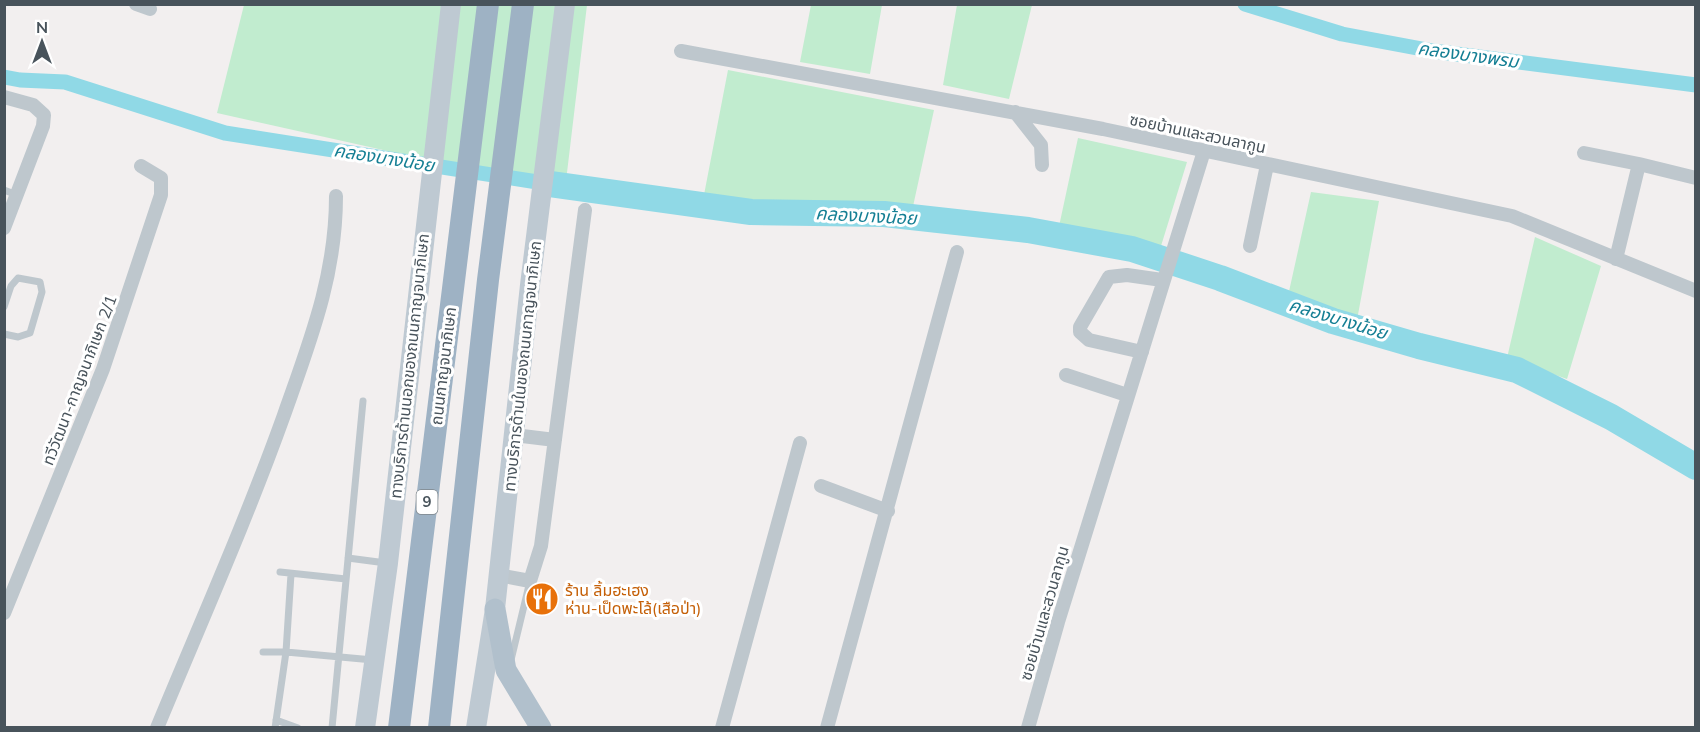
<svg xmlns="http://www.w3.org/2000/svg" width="1700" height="732" viewBox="0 0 1700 732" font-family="Mulish,'Noto Sans Thai',sans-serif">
<rect width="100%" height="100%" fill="#f2efef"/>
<path fill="#c1eccf" d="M 244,5 L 587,5 L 566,181 L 410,156 L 217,113 Z
M 811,5 L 882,5 L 870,74 L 800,62 Z
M 957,5 L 1032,5 L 1009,99 L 943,85 Z
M 728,70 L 934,110 L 912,211 L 749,207 L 703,200 Z
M 1078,138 L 1187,162 L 1161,246 L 1097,234 L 1058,231 Z
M 1311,192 L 1379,201 L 1357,320 L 1336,315 L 1288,296 Z
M 1535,237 L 1601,266 L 1567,379 L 1507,358 Z"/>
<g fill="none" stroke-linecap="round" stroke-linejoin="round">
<path stroke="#90d9e6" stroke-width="15" d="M 1245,4 L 1342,34 L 1433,51 L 1696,85
M 4,77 L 20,80 L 65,82 L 225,133 L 550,184"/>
<path stroke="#90d9e6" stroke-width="26" d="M 550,184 L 751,212 L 884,214 L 1028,230 L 1132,249 L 1220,278 L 1333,321 L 1419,346 L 1517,370 L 1611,417 L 1696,467"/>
<path stroke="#bec7cd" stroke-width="7" d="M 4,190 L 17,195
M 4,307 L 11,286 L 18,278 L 40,282 L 42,292 L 30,333 L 18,337 L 4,334
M 348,558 L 386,563
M 280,572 L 346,579
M 263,652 L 286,652 L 373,660
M 511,660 L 530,581
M 276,720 L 298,728
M 275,728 L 286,652 L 291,574
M 332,728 L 363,401"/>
<path stroke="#bec7cd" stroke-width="14" d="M 136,4 L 150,9
M 681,51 L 1103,129 L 1512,216 L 1696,291
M 4,97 L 33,105 L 44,115 L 43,126 L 4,228
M 1015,112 L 1041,145 L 1042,165
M 1584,153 L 1639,164 L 1616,259
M 1639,164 L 1696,178
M 1250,246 L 1267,165
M 1142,352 L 1089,340 L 1080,332 L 1080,327 L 1109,277 L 1127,275 L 1162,280
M 1066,375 L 1127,395
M 514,435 L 555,440
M 821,486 L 888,511
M 498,575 L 530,581 L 541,546 L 585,210
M 4,613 L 103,369 L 161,195 L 161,178 L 141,166
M 157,728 C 200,624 246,521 284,415 C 310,341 336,276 336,196
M 722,728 L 800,443
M 827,728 L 957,252
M 1028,728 L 1058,622 L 1204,151"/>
<path stroke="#bec9d2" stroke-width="20" d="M 365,728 L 388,563 L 451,4
M 476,728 L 495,609 L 530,285 L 565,4"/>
<path stroke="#b1c0cc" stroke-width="21" d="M 495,609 L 506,670 L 541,728"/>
<path stroke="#9eb2c4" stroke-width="22" d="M 399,728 L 488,4
M 439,728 L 488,280 L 523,4"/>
</g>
<defs>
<g id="restaurant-disc" transform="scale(1.725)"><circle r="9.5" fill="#e8710a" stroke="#fff"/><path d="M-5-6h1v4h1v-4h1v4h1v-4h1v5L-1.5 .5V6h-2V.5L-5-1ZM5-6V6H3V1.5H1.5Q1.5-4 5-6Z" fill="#fff"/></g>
</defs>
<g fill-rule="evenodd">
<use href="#restaurant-disc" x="542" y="599"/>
</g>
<g text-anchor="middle" stroke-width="6" stroke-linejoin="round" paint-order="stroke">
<rect fill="#fff" stroke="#7f878c" stroke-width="1.5" x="416.5" y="490" width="21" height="24" rx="4.5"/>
<g font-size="15" font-weight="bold" fill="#48535b">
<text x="427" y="507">9</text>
</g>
<g font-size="16" fill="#48535b" stroke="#fff">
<text transform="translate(1198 133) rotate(12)" y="6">ซอยบ้านและสวนลากูน</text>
<text transform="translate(409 366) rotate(-84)" y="6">ทางบริการด้านนอกของถนนกาญจนาภิเษก</text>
<text transform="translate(443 366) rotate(-83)" y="6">ถนนกาญจนาภิเษก</text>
<text transform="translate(522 366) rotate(-84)" y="6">ทางบริการด้านในของถนนกาญจนาภิเษก</text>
<text transform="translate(79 380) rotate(-69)" y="6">ทวีวัฒนา-กาญจนาภิเษก 2/1</text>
<text transform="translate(1044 613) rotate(-74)" y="6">ซอยบ้านและสวนลากูน</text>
</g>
<g font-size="16" fill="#c56008" stroke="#fff" text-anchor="start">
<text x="565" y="596">ร้าน ลิ้มฮะเฮง<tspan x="565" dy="18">ห่าน-เป็ดพะโล้(เสือป่า)</tspan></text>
</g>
<g font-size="18" font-style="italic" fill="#157f94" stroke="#fff">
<text transform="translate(1468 55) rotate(8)" y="6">คลองบางพรม</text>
<text transform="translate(384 158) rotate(9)" y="6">คลองบางน้อย</text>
<text transform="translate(866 216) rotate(3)" y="6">คลองบางน้อย</text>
<text transform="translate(1338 319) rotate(17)" y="6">คลองบางน้อย</text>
</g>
</g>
<rect width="1700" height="732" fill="none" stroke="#48535b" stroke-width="12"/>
<g transform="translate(42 42)" stroke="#ffffff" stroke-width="4.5" paint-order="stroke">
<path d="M0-4.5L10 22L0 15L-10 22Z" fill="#48535b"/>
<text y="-9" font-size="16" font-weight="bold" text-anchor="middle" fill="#48535b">N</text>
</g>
</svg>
